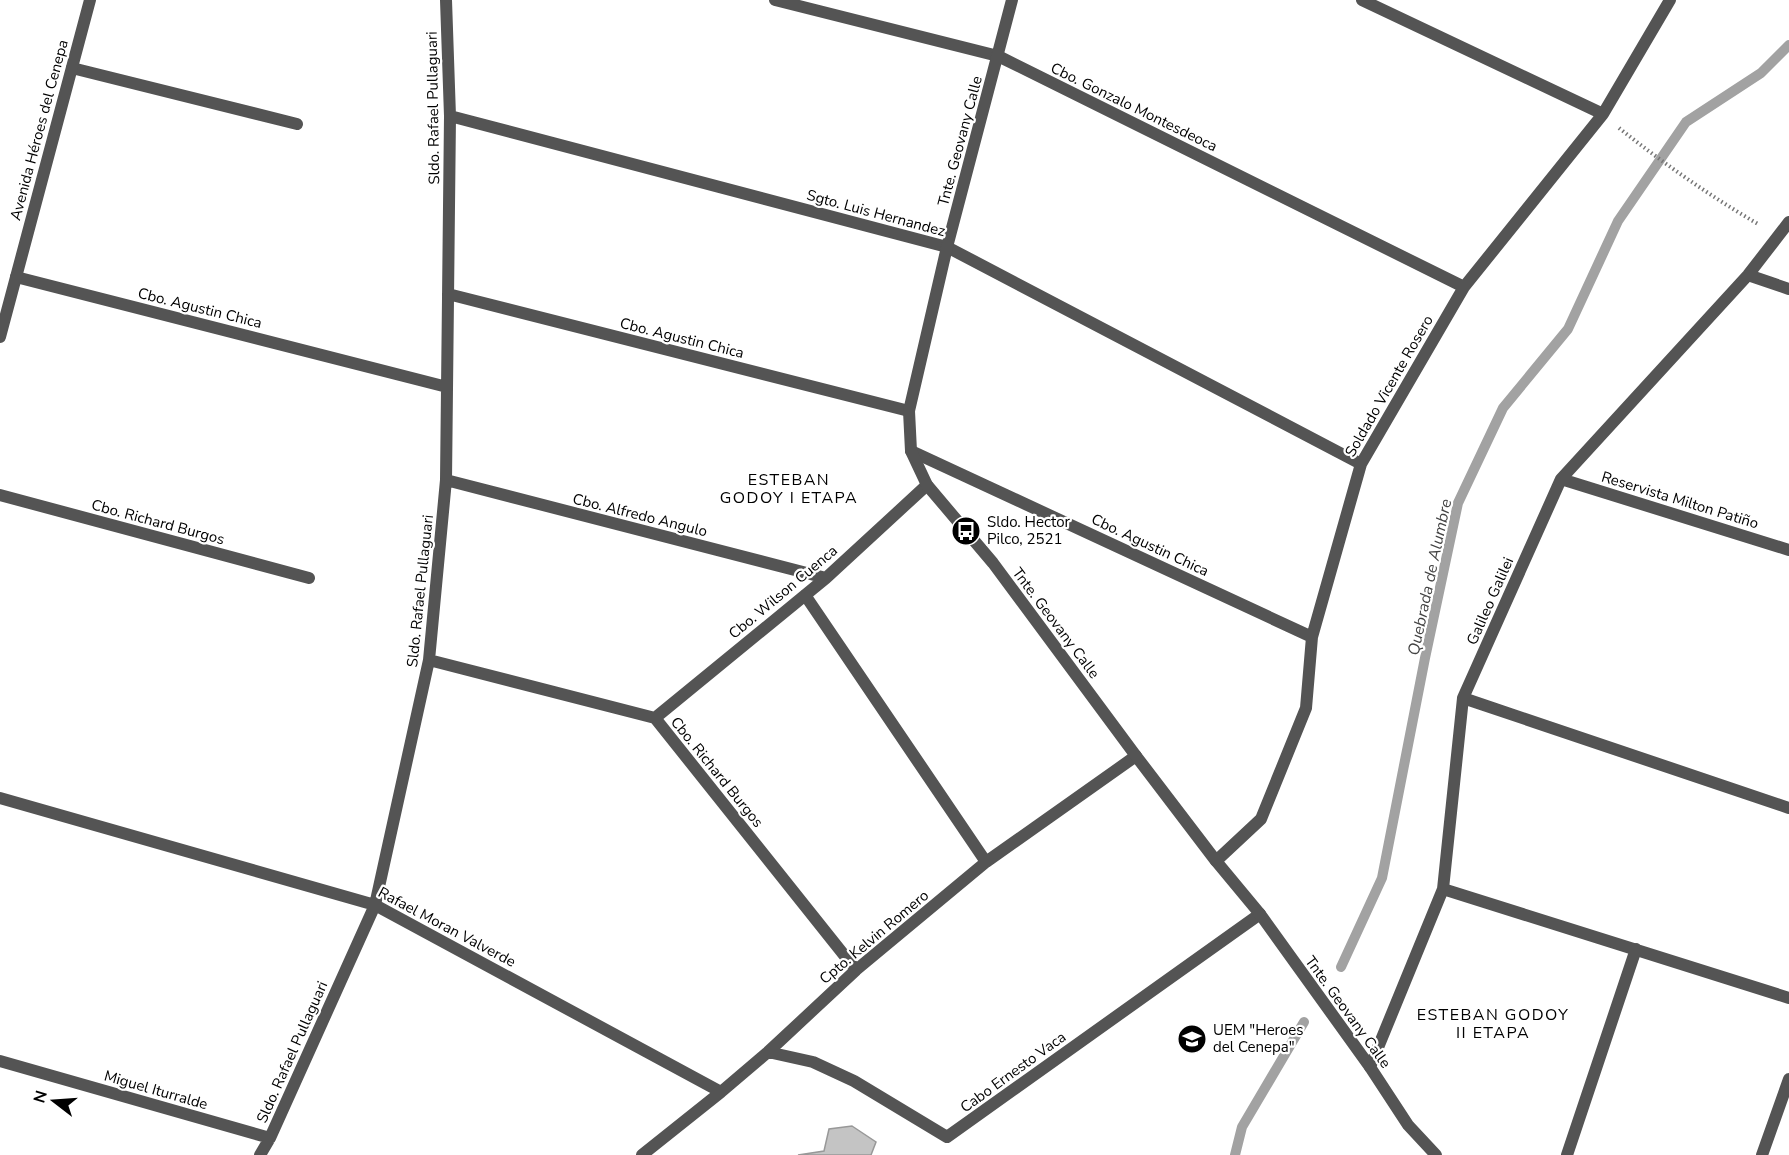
<svg xmlns="http://www.w3.org/2000/svg" width="1789" height="1155" viewBox="0 0 1789 1155" font-family="'Nunito Sans',sans-serif">
<rect width="100%" height="100%" fill="#fff"/>
<g fill="none" stroke-linecap="round" stroke-linejoin="round">
<path stroke="#a2a2a2" stroke-width="10" d="M 1341,967 L 1382,878 L 1425,658 L 1458,503 L 1503,408 L 1568,329 L 1618,221 L 1686,122 L 1761,73 L 1789,45
M 1235,1155 L 1242,1127 L 1304,1022"/>
</g>
<path fill="#c4c4c4" stroke="#989898" stroke-width="1.5" d="M 852,1126 L 876,1142 L 871,1155 L 798,1155 L 824,1151 L 829,1129 Z"/>
<g fill="none" stroke-linecap="round" stroke-linejoin="round">
<path stroke="#767676" stroke-width="4" stroke-dasharray="1.5 3" stroke-linecap="butt" d="M 1619,128 C 1663,163 1710,196 1758,224"/>
<path stroke="#545454" stroke-width="12" d="M 775,0 L 998,56 L 1464,287
M 1362,0 L 1603,114
M 72,68 L 297,124
M 450,116 L 947,247 L 1361,464
M 1748,275 L 1789,289
M 16,277 L 447,387
M 448,294 L 909,411
M 911,451 L 1312,637
M 1561,479 L 1789,550
M 446,480 L 826,578
M 0,495 L 309,578
M 805,595 L 986,862
M 429,660 L 655,718 L 856,970
M 1463,698 L 1789,808
M 655,718 L 826,578 L 927,485
M 0,798 L 375,905 L 721,1092
M 1216,861 L 1261,819 L 1306,708 L 1312,637 L 1361,464 L 1464,287 L 1603,114 L 1670,0
M 1443,889 L 1789,998
M 768,1052 L 813,1062 L 854,1081 L 947,1137 L 1260,914
M 0,1061 L 270,1138
M 1370,1067 L 1443,889 L 1463,698 L 1561,479 L 1748,275 L 1789,222
M 260,1155 L 270,1138 L 375,905 L 429,660 L 446,480 L 450,116 L 446,0
M 642,1155 L 721,1092 L 768,1052 L 856,970 L 986,862 L 1136,756
M 1567,1155 L 1636,949
M 1762,1155 L 1789,1079"/>
<path stroke="#545454" stroke-width="12" d="M 1012,0 L 947,247 L 909,411 L 911,451 L 927,485 L 993,563 L 1136,756 L 1216,861 L 1260,914 L 1370,1067 L 1408,1125 L 1436,1155
M 0,337 L 90,0"/>
</g>
<defs>
<g id="bus-disc" transform="scale(1.5)"><circle r="9.5" fill="#000" stroke="#fff"/><path d="M-5-6H5V4H4V6H2V4H-2V6H-4V4H-5ZM-3.5-4V0h7V-4ZM-3.5 1.2v1.5H-2V1.2ZM2 1.2v1.5H3.5V1.2Z" fill="#fff"/></g>
<g id="school-disc" transform="scale(1.5)"><circle r="9.5" fill="#000" stroke="#fff"/><path d="M0-5L7-2L0 1L-7-2ZM-4 1L0 2.5L4 1V4Q0 6-4 4Z" fill="#fff"/></g>
</defs>
<g fill-rule="evenodd">
<use href="#bus-disc" x="966" y="531"/>
<use href="#school-disc" x="1192" y="1039"/>
</g>
<g text-anchor="middle" stroke-width="4.5" stroke-linejoin="round" paint-order="stroke">
<g font-size="15" fill="#000" stroke="#fff">
<text transform="translate(1134 107) rotate(26)" y="5">Cbo. Gonzalo Montesdeoca</text>
<text transform="translate(433 108) rotate(-91)" y="5">Sldo. Rafael Pullaguari</text>
<text transform="translate(39 130) rotate(-75)" y="5">Avenida Héroes del Cenepa</text>
<text transform="translate(960 141) rotate(-75)" y="5">Tnte. Geovany Calle</text>
<text transform="translate(876 213) rotate(15)" y="5">Sgto. Luis Hernandez</text>
<text transform="translate(200 308) rotate(14)" y="5">Cbo. Agustin Chica</text>
<text transform="translate(682 338) rotate(14)" y="5">Cbo. Agustin Chica</text>
<text transform="translate(1389 386) rotate(-60)" y="5">Soldado Vicente Rosero</text>
<text transform="translate(1680 500) rotate(17)" y="5">Reservista Milton Patiño</text>
<text transform="translate(640 515) rotate(14)" y="5">Cbo. Alfredo Angulo</text>
<text transform="translate(158 522) rotate(15)" y="5">Cbo. Richard Burgos</text>
<text transform="translate(1150 545) rotate(25)" y="5">Cbo. Agustin Chica</text>
<text transform="translate(420 591) rotate(-84)" y="5">Sldo. Rafael Pullaguari</text>
<text transform="translate(783 592) rotate(-40)" y="5">Cbo. Wilson Cuenca</text>
<text transform="translate(1490 601) rotate(-66)" y="5">Galileo Galilei</text>
<text transform="translate(1056 623) rotate(53)" y="5">Tnte. Geovany Calle</text>
<text transform="translate(717 772) rotate(51)" y="5">Cbo. Richard Burgos</text>
<text transform="translate(447 927) rotate(28)" y="5">Rafael Moran Valverde</text>
<text transform="translate(874 937) rotate(-40)" y="5">Cpto. Kelvin Romero</text>
<text transform="translate(1348 1012) rotate(54)" y="5">Tnte. Geovany Calle</text>
<text transform="translate(292 1052) rotate(-66)" y="5">Sldo. Rafael Pullaguari</text>
<text transform="translate(1013 1072) rotate(-36)" y="5">Cabo Ernesto Vaca</text>
<text transform="translate(156 1090) rotate(16)" y="5">Miguel Iturralde</text>
</g>
<g font-size="15" fill="#000" stroke="#fff" text-anchor="start">
<text x="987" y="527">Sldo. Hector<tspan x="987" dy="17">Pilco, 2521</tspan></text>
<text x="1213" y="1035">UEM "Heroes<tspan x="1213" dy="17">del Cenepa"</tspan></text>
</g>
<g font-size="16" letter-spacing="1.5" fill="#000" stroke="#fff">
<text x="789" y="485">ESTEBAN<tspan x="789" dy="18">GODOY I ETAPA</tspan></text>
<text x="1493" y="1020">ESTEBAN GODOY<tspan x="1493" dy="18">II ETAPA</tspan></text>
</g>
<g font-size="16" font-style="italic" fill="#434343" stroke="#fff">
<text transform="translate(1429 577) rotate(-78)" y="6">Quebrada de Alumbre</text>
</g>
</g>
<g transform="translate(54 1101) rotate(287)" stroke="#ffffff" stroke-width="4.5" paint-order="stroke">
<path d="M0-4.5L10 22L0 15L-10 22Z" fill="#000000"/>
<text y="-9" font-size="16" font-weight="bold" text-anchor="middle" fill="#000000">N</text>
</g>
</svg>
